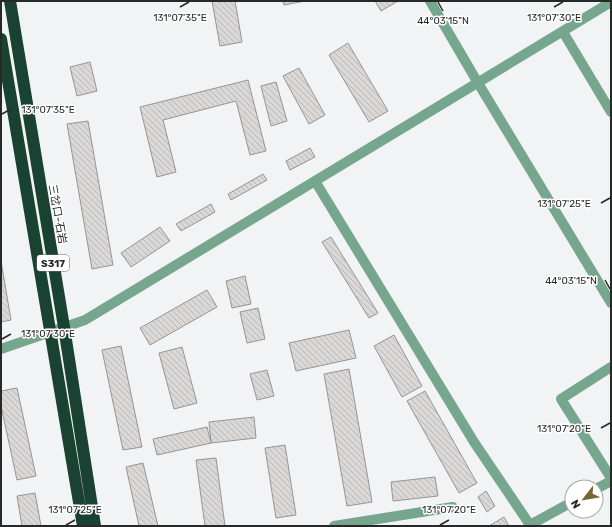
<svg xmlns="http://www.w3.org/2000/svg" width="612" height="527" viewBox="0 0 612 527" font-family="Rubik,'Noto Sans SC',sans-serif">
<defs>
<pattern id="building-back-hatch" width="6" height="6" patternUnits="userSpaceOnUse"><rect width="6" height="6" fill="#d9d8d6"/><path d="M-1 5l2 2M0 0l6 6M5-1l2 2" fill="none" stroke="#bab9b8"/></pattern>
</defs>
<rect width="100%" height="100%" fill="#f2f3f4"/>
<path fill="url(#building-back-hatch)" stroke="#969593" d="M 212,1 L 235,1 L 242,42 L 220,46 Z
M 283,1 L 305,1 L 284,5 Z
M 375,1 L 398,1 L 381,11 Z
M 348,43 L 388,111 L 369,122 L 329,55 Z
M 90,62 L 97,91 L 77,96 L 70,67 Z
M 299,68 L 325,115 L 309,124 L 283,76 Z
M 248,80 L 266,151 L 250,155 L 236,101 L 163,120 L 176,172 L 157,177 L 140,107 Z
M 276,82 L 287,121 L 271,126 L 261,86 Z
M 88,121 L 113,265 L 92,269 L 67,124 Z
M 310,148 L 315,157 L 290,170 L 286,161 Z
M 263,174 L 267,180 L 231,200 L 228,194 Z
M 211,204 L 215,212 L 181,231 L 176,224 Z
M 160,227 L 170,241 L 131,267 L 121,253 Z
M 331,237 L 378,313 L 369,318 L 322,242 Z
M 1,261 L 11,320 L 1,322 Z
M 245,276 L 251,304 L 232,308 L 226,281 Z
M 207,290 L 217,307 L 150,345 L 140,328 Z
M 258,308 L 265,339 L 247,343 L 240,312 Z
M 349,330 L 356,358 L 296,371 L 289,343 Z
M 394,335 L 422,386 L 402,397 L 374,346 Z
M 121,346 L 142,447 L 123,450 L 102,350 Z
M 182,347 L 197,403 L 174,409 L 159,353 Z
M 349,369 L 372,502 L 347,506 L 324,374 Z
M 267,370 L 274,396 L 257,400 L 250,374 Z
M 17,388 L 36,476 L 17,480 L 1,406 L 1,391 Z
M 425,391 L 477,483 L 459,493 L 407,401 Z
M 254,417 L 256,438 L 211,443 L 209,422 Z
M 207,427 L 211,443 L 157,455 L 153,439 Z
M 285,445 L 296,515 L 276,518 L 265,448 Z
M 216,458 L 225,526 L 205,526 L 196,460 Z
M 143,463 L 158,526 L 139,526 L 126,467 Z
M 435,477 L 438,496 L 393,501 L 391,482 Z
M 486,491 L 495,506 L 487,512 L 478,497 Z
M 35,493 L 41,526 L 22,526 L 17,496 Z
M 504,517 L 509,526 L 489,526 Z"/>
<g fill="none" stroke-linecap="round" stroke-linejoin="round">
<path stroke="#77a68f" stroke-width="10" d="M 430,1 L 478,83 L 611,303
M 563,32 L 611,112
M 315,181 L 474,442 L 530,525
M 1,349 L 85,320 L 611,2
M 611,367 L 561,399 L 611,478
M 596,489 L 611,481
M 334,526 L 453,507
M 530,526 L 530,525 L 572,502"/>
<path stroke="#1a4232" stroke-width="12" d="M 10,1 L 64,327 L 95,526
M 1,39 L 83,526"/>
</g>
<path fill="none" stroke="#272828" stroke-width="1.5" d="M 438,2 L 443,11M 180,7 L 189,2M 554,7 L 563,2M 2,114 L 11,109M 601,203 L 610,198M 605,280 L 610,289M 2,339 L 11,334M 601,428 L 610,423M 66,525 L 75,520M 440,525 L 449,520"/>
<g text-anchor="middle" stroke-width="3" stroke-linejoin="round" paint-order="stroke">
<rect fill="#fff" stroke="#686868" stroke-width="1" x="37" y="255" width="32" height="16" rx="3"/>
<g font-size="10" font-weight="bold" fill="#272828">
<text x="53" y="267">S317</text>
</g>
<g font-size="11" fill="#272828" stroke="#fff">
<text transform="translate(58 214) rotate(80)" y="4">三岔口-石岩</text>
</g>
</g>
<g font-size="10" text-anchor="middle" fill="#272828" stroke="#fff" stroke-width="3" stroke-linejoin="round" paint-order="stroke">
<text x="180" y="21">131°07'35"E</text>
<text x="554" y="21">131°07'30"E</text>
<text x="443" y="24">44°03'15"N</text>
<text x="48" y="113">131°07'35"E</text>
<text x="564" y="207">131°07'25"E</text>
<text x="571" y="284">44°03'15"N</text>
<text x="48" y="337">131°07'30"E</text>
<text x="564" y="432">131°07'20"E</text>
<text x="75" y="513">131°07'25"E</text>
<text x="449" y="513">131°07'20"E</text>
</g>
<rect width="612" height="527" fill="none" stroke="#272828" stroke-width="4"/>
<g transform="translate(584 499) rotate(239)"><circle r="19" fill="#ffffff" stroke="#a9a9a9"/>
<path d="M0-3L7 15L0 10L-7 15Z" fill="#736835"/>
<text y="-6" font-size="11" font-weight="bold" text-anchor="middle" fill="#272828">N</text>
</g>
</svg>
